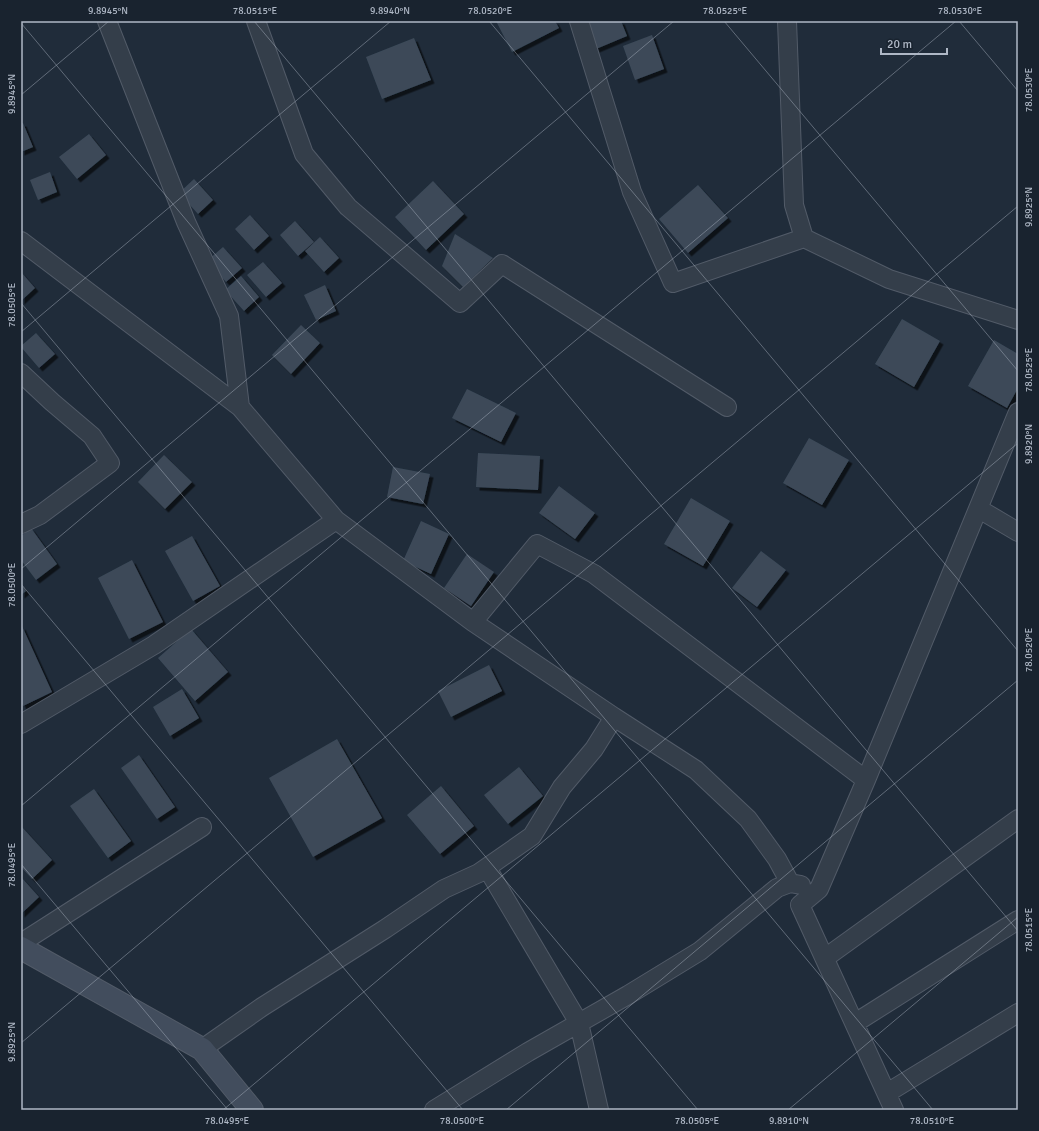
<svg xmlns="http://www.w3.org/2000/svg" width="1039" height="1131" viewBox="0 0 1039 1131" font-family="Signika,sans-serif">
<defs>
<filter id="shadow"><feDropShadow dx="3.5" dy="3.5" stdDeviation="0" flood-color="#0009"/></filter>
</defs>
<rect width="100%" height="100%" fill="#202c3a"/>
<path fill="#3c4a59" filter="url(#shadow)" d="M 496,21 L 555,21 L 559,28 L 512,52 Z
M 585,21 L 621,21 L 627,36 L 596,49 Z
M 652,35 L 664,69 L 635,80 L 623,46 Z
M 414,38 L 431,80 L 382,99 L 366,57 Z
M 21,123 L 23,123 L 33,147 L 21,152 Z
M 89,134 L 106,155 L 77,179 L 59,157 Z
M 50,172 L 57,192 L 38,200 L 30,180 Z
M 194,179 L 213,200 L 198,214 L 179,193 Z
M 433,181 L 464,214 L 426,250 L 395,217 Z
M 698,185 L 728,218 L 688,253 L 659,219 Z
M 250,215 L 269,236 L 254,250 L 235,229 Z
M 295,221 L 314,242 L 298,256 L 280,235 Z
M 455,234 L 493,258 L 463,287 L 442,266 Z
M 320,237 L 339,258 L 324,272 L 305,251 Z
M 223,247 L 242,268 L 226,282 L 207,261 Z
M 263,262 L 282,283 L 266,297 L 247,275 Z
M 21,272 L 35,288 L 21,301 Z
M 241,276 L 259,297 L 244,311 L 225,290 Z
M 325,285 L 336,311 L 316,320 L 304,295 Z
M 902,319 L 940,341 L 914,387 L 875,364 Z
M 301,325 L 320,343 L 291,374 L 272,355 Z
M 36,333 L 55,354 L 39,368 L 21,347 L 21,346 Z
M 994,340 L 1018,354 L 1018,388 L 1007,408 L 968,386 Z
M 467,389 L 516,413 L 501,442 L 452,418 Z
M 809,438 L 849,460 L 822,505 L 783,483 Z
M 478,453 L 540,456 L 538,490 L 476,487 Z
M 164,455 L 192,482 L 165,509 L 138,482 Z
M 393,467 L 430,474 L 423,504 L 387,497 Z
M 559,486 L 595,513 L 575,539 L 539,513 Z
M 691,498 L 730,521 L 703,566 L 664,544 Z
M 421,521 L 449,534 L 431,574 L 403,561 Z
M 31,528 L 57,564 L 36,580 L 21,560 L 21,536 Z
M 192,536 L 220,586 L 193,601 L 165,551 Z
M 761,551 L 786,570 L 757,607 L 732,588 Z
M 467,554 L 494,572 L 471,606 L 444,588 Z
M 132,560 L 163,622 L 129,639 L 98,578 Z
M 21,584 L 26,591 L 21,595 Z
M 22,626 L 52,692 L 23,706 L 21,702 L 21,627 Z
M 191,629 L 228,672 L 195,701 L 158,658 Z
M 489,665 L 502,691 L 451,717 L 438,691 Z
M 182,689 L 199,718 L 170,736 L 153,707 Z
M 337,739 L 382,818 L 313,857 L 269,778 Z
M 139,755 L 175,807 L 157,819 L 121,768 Z
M 519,767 L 543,796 L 508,824 L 484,795 Z
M 441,786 L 474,826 L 440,854 L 407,815 Z
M 94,789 L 131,841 L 108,858 L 70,806 Z
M 21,826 L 52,860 L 32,879 L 21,867 Z
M 21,877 L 39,897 L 21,914 Z"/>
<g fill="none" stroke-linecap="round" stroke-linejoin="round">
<g stroke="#525b68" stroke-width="20">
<path id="street" d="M 107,21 L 186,222 L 229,316 L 240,407
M 256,21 L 304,154 L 348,207 L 460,303 L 502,264 L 727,407
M 579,21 L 632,192 L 673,283 L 804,238 L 889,279 L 1018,320
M 787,21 L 794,205 L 804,238
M 21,241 L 240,407 L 336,520 L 473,622 L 614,717
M 21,373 L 52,402 L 92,436 L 110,463 L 40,515 L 21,524
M 979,509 L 1018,532
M 473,622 L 537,544 L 594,574 L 866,780
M 21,724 L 154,645 L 336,520
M 487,868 L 579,1023 L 599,1110
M 21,943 L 202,827
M 825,958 L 1018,819
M 855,1023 L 1018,920
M 202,1049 L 262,1007 L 385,929 L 444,889 L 479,873 L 532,836 L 562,787 L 594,749 L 614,717 L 696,770 L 748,819 L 777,859 L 790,883
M 887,1093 L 1018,1013
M 434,1110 L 528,1052 L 628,995 L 700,951 L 777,888 L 790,883 L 801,885
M 894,1110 L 800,905 L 819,889 L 866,780 L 1018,412"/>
</g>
<g stroke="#525b68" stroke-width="24">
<path id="secondary" d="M 21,948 L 202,1049 L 252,1110"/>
</g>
<use href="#street" stroke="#343e4a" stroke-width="18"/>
<use href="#secondary" stroke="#424d5d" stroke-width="22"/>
</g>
<path fill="none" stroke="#afb8c6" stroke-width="1" stroke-opacity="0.45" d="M 254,21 L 1018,931M 489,21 L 1018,651M 724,21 L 1018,371M 959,21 L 1018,91M 21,23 L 933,1110M 21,95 L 109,21M 21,303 L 698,1110M 21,332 L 391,21M 21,569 L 674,21M 21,584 L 463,1110M 21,806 L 956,21M 21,864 L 228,1110M 21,1043 L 1018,206M 223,1110 L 1018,443M 506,1110 L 1018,680M 788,1110 L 1018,917"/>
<rect width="1039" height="1131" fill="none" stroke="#19232f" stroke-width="44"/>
<path d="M881 48v6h66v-6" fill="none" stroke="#afb8c6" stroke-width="2"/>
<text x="887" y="48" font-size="12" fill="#afb8c6" stroke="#19232f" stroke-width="3" paint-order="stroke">20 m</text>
<rect x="22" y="22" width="995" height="1087" fill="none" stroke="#afb8c6" stroke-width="1.5"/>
<g font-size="10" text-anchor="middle" fill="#afb8c6">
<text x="108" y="14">9.8945°N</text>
<text x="255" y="14">78.0515°E</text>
<text x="390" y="14">9.8940°N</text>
<text x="490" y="14">78.0520°E</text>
<text x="725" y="14">78.0525°E</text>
<text x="960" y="14">78.0530°E</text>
<text transform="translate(1028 90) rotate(-90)" y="4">78.0530°E</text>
<text transform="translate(11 94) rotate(-90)" y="4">9.8945°N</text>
<text transform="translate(1028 207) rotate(-90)" y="4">9.8925°N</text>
<text transform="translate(11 305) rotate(-90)" y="4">78.0505°E</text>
<text transform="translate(1028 370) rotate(-90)" y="4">78.0525°E</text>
<text transform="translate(1028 444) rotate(-90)" y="4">9.8920°N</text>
<text transform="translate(11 585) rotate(-90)" y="4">78.0500°E</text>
<text transform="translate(1028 650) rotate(-90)" y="4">78.0520°E</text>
<text transform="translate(11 865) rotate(-90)" y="4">78.0495°E</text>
<text transform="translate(1028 930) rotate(-90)" y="4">78.0515°E</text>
<text transform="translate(11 1042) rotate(-90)" y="4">9.8925°N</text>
<text x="227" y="1124">78.0495°E</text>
<text x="462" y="1124">78.0500°E</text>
<text x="697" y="1124">78.0505°E</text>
<text x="789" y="1124">9.8910°N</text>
<text x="932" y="1124">78.0510°E</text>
</g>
</svg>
